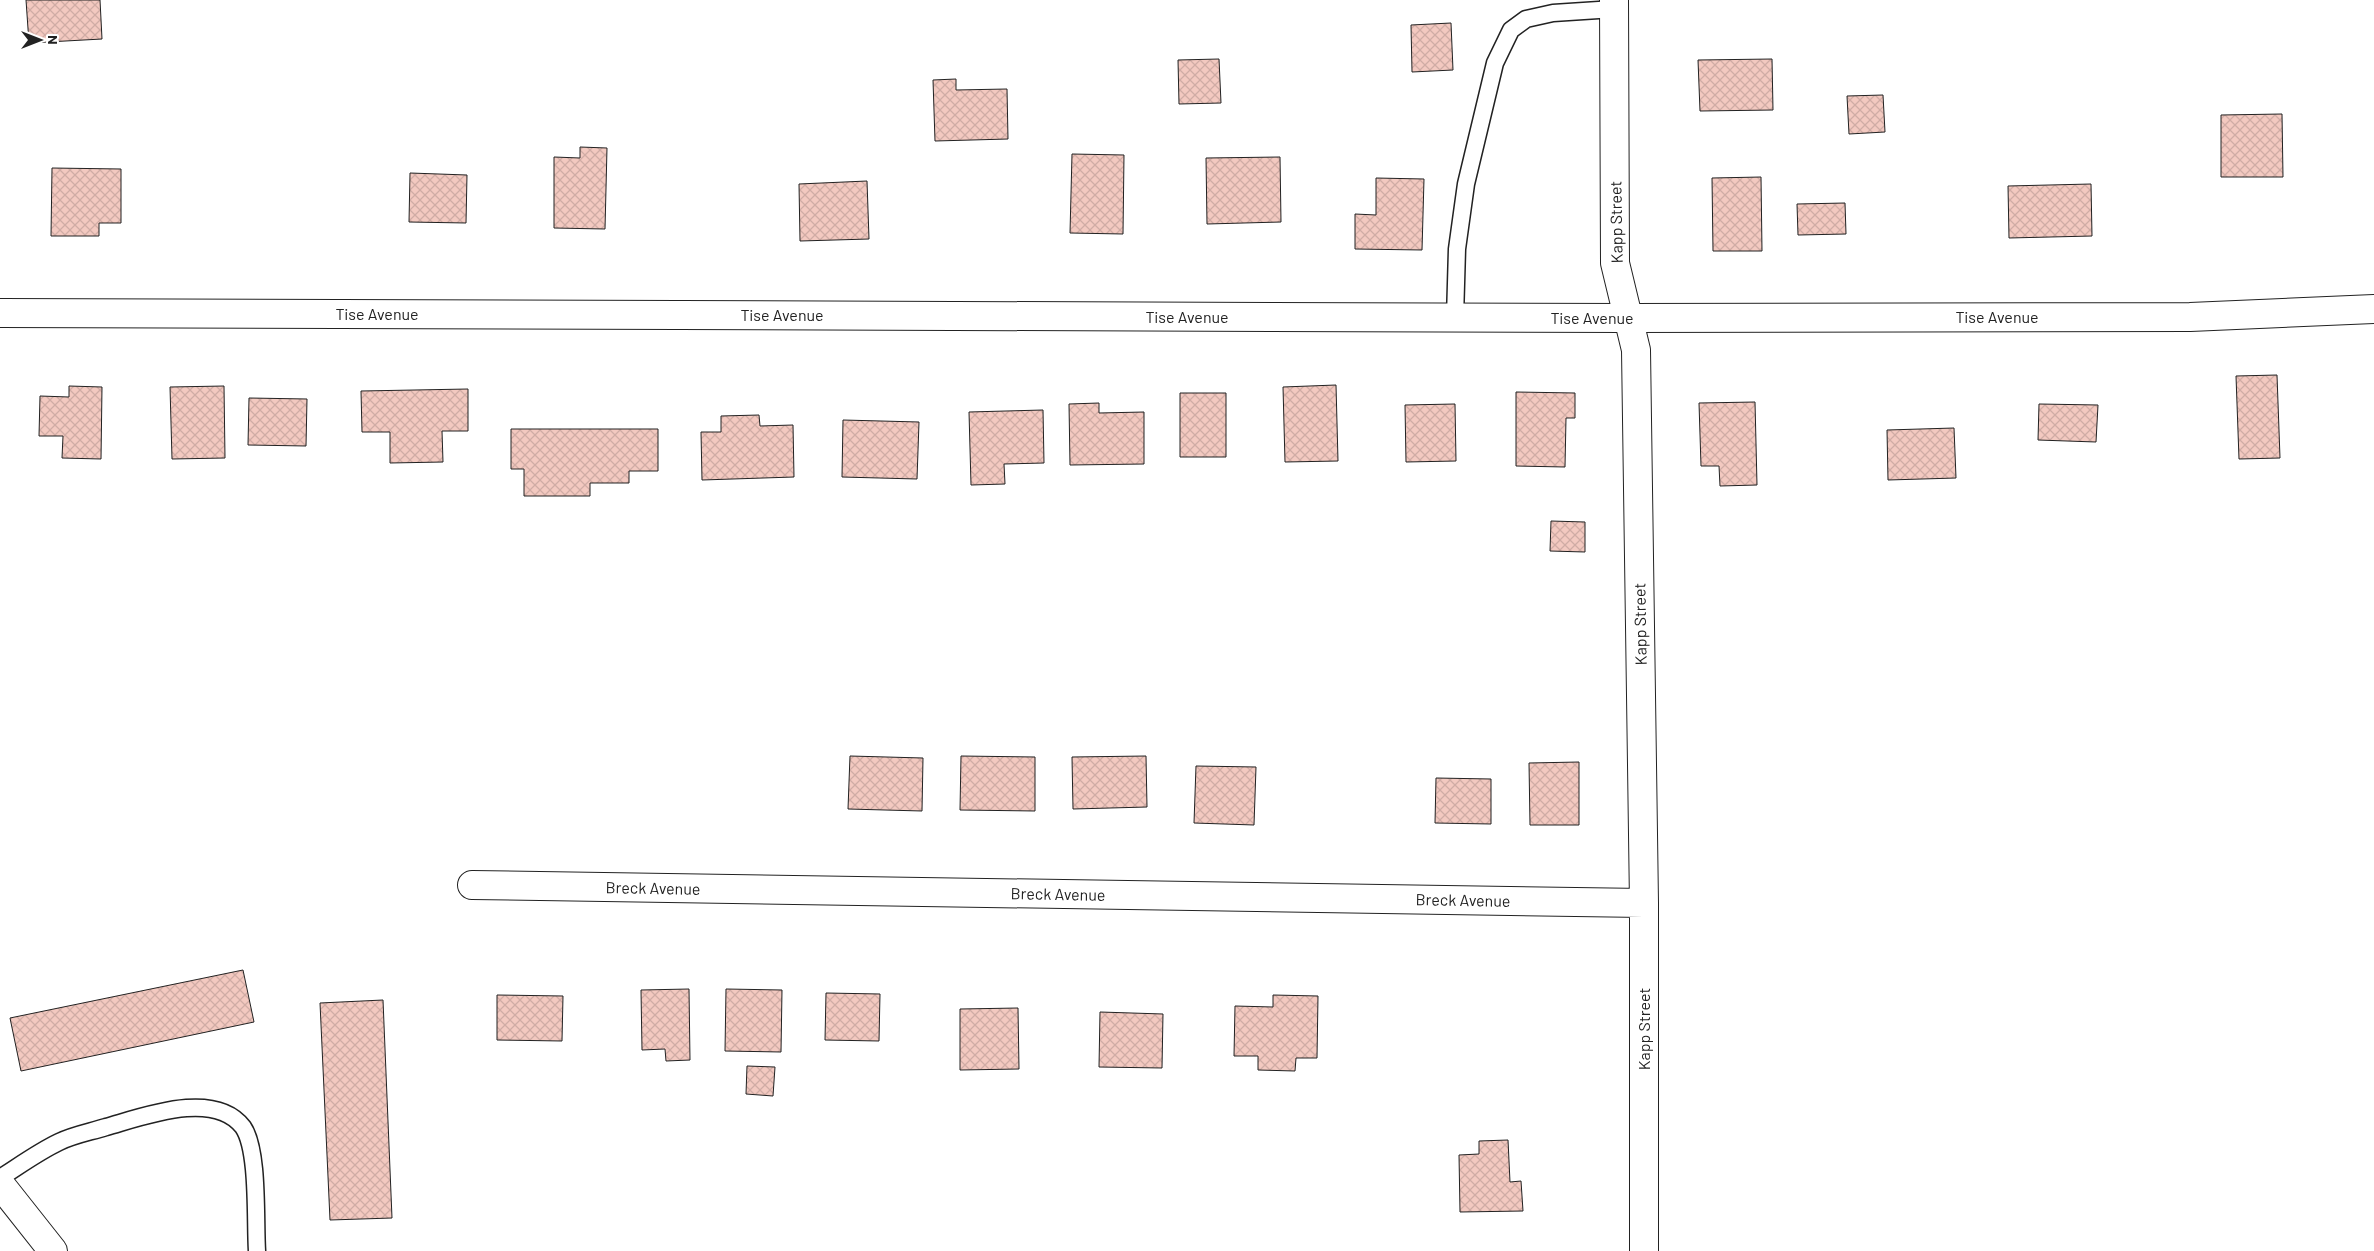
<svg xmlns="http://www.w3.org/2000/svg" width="2374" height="1251" viewBox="0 0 2374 1251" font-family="Barlow,sans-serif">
<defs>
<pattern id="building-cross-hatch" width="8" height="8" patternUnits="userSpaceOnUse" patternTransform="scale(1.25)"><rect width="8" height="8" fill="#f3c9c0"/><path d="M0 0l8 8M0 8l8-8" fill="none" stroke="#d0aca5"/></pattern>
</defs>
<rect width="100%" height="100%" fill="#fff"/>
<path fill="url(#building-cross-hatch)" stroke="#222" d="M 26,0 L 100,0 L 102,39 L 29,43 Z
M 1451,23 L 1453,70 L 1412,72 L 1411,25 Z
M 1219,59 L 1221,103 L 1179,104 L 1178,60 Z
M 1772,59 L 1773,110 L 1700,111 L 1698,60 Z
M 956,79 L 956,90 L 1007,89 L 1008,139 L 935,141 L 933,80 Z
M 1883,95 L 1885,132 L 1849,134 L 1847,96 Z
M 2282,114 L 2283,177 L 2221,177 L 2221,115 Z
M 580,147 L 607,148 L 605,229 L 554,228 L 554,157 L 580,158 Z
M 1072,154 L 1124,155 L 1123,234 L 1070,233 Z
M 1280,157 L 1281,222 L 1207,224 L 1206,158 Z
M 52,168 L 121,169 L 121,223 L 99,223 L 99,236 L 51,236 Z
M 410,173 L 467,175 L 466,223 L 409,222 Z
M 1761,177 L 1762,251 L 1713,251 L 1712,178 Z
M 1376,178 L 1424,179 L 1422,250 L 1355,249 L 1355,214 L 1376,215 Z
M 867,181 L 869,239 L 800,241 L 799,184 Z
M 2091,184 L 2092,236 L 2009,238 L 2008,186 Z
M 1845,203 L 1846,234 L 1798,235 L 1797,204 Z
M 2277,375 L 2280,458 L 2239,459 L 2236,376 Z
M 1336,385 L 1338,461 L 1285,462 L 1283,387 Z
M 69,386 L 102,387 L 101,459 L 62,458 L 63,436 L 39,436 L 40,396 L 69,397 Z
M 224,386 L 225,458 L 172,459 L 170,387 Z
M 468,389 L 468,431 L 442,431 L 443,462 L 390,463 L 390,432 L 362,432 L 361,391 Z
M 1516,392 L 1575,393 L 1575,418 L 1566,418 L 1565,467 L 1516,466 Z
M 1180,393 L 1226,393 L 1226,457 L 1180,457 Z
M 249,398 L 307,399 L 306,446 L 248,445 Z
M 1755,402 L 1757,485 L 1720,486 L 1719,466 L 1701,466 L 1699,403 Z
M 1099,403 L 1099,413 L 1144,412 L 1144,464 L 1070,465 L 1069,404 Z
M 1455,404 L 1456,461 L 1406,462 L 1405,405 Z
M 2039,404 L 2098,405 L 2096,442 L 2038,440 Z
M 1043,410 L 1044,463 L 1004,464 L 1005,484 L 971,485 L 969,412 Z
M 759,415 L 760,426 L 793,425 L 794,477 L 702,480 L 701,432 L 721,432 L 721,416 Z
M 843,420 L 919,422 L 917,479 L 842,477 Z
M 1954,428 L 1956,478 L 1888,480 L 1887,430 Z
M 511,429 L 658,429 L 658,471 L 629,471 L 629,483 L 590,483 L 590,496 L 524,496 L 524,469 L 511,469 Z
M 1551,521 L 1585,522 L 1585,552 L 1550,551 Z
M 850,756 L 923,758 L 922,811 L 848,809 Z
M 961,756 L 1035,757 L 1035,811 L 960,810 Z
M 1146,756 L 1147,807 L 1073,809 L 1072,757 Z
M 1579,762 L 1579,825 L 1530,825 L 1529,763 Z
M 1196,766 L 1256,767 L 1254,825 L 1194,823 Z
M 1436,778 L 1491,779 L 1491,824 L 1435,823 Z
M 243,970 L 254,1022 L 21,1071 L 10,1018 Z
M 689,989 L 690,1060 L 666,1061 L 665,1049 L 642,1050 L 641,990 Z
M 726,989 L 782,990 L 781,1052 L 725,1051 Z
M 826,993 L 880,994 L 879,1041 L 825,1040 Z
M 497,995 L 563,996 L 562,1041 L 497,1040 Z
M 1273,995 L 1318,996 L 1317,1058 L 1296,1058 L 1295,1071 L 1258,1070 L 1258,1056 L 1234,1056 L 1235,1006 L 1273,1007 Z
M 383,1000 L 392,1218 L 330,1220 L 320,1003 Z
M 1018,1008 L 1019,1069 L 960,1070 L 960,1009 Z
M 1100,1012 L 1163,1014 L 1162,1068 L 1099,1067 Z
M 747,1066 L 775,1067 L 773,1096 L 746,1094 Z
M 1508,1140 L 1510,1182 L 1521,1181 L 1523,1211 L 1460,1212 L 1459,1155 L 1479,1154 L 1479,1141 Z"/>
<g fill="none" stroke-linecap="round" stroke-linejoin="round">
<g stroke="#222" stroke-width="19">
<path id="lane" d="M 1455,318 L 1457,249 L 1466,184 L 1495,63 L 1511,30 L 1526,19 L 1553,13 L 1614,9
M 0,1178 C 19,1166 38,1152 59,1142 C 73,1135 90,1132 106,1127 C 142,1117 214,1089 243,1127 C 259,1150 255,1221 257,1251"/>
</g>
<g stroke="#222" stroke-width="30">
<path id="street" d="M 1614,0 L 1615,263 L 1636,350 L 1644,903 L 1644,1251
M 472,885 L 1644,903
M 0,1184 L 53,1251"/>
</g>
<g stroke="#222" stroke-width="30">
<path id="secondary" d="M 0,313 L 1627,318 L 2190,317 L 2374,309"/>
</g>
<use href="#lane" stroke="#fff" stroke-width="16"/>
<use href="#street" stroke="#fff" stroke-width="28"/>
<use href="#secondary" stroke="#fff" stroke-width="28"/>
</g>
<g text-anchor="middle" stroke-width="4" stroke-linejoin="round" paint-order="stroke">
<g font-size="16" fill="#222" stroke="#fff">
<text transform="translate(1616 222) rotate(-91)" y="6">Kapp Street</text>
<text x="377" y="320">Tise Avenue</text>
<text x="782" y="321">Tise Avenue</text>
<text x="1187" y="323">Tise Avenue</text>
<text x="1997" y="323">Tise Avenue</text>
<text x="1592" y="324">Tise Avenue</text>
<text transform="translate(1640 624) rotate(-91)" y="6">Kapp Street</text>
<text transform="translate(653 888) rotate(1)" y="6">Breck Avenue</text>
<text transform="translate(1058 894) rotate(1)" y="6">Breck Avenue</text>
<text transform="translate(1463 900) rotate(1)" y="6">Breck Avenue</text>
<text transform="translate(1644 1029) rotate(-90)" y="6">Kapp Street</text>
</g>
</g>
<g transform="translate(40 40) rotate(90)" stroke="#ffffff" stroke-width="4" paint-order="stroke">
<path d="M0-4L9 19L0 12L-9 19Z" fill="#222222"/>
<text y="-8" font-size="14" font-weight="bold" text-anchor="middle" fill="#222222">N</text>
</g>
</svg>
